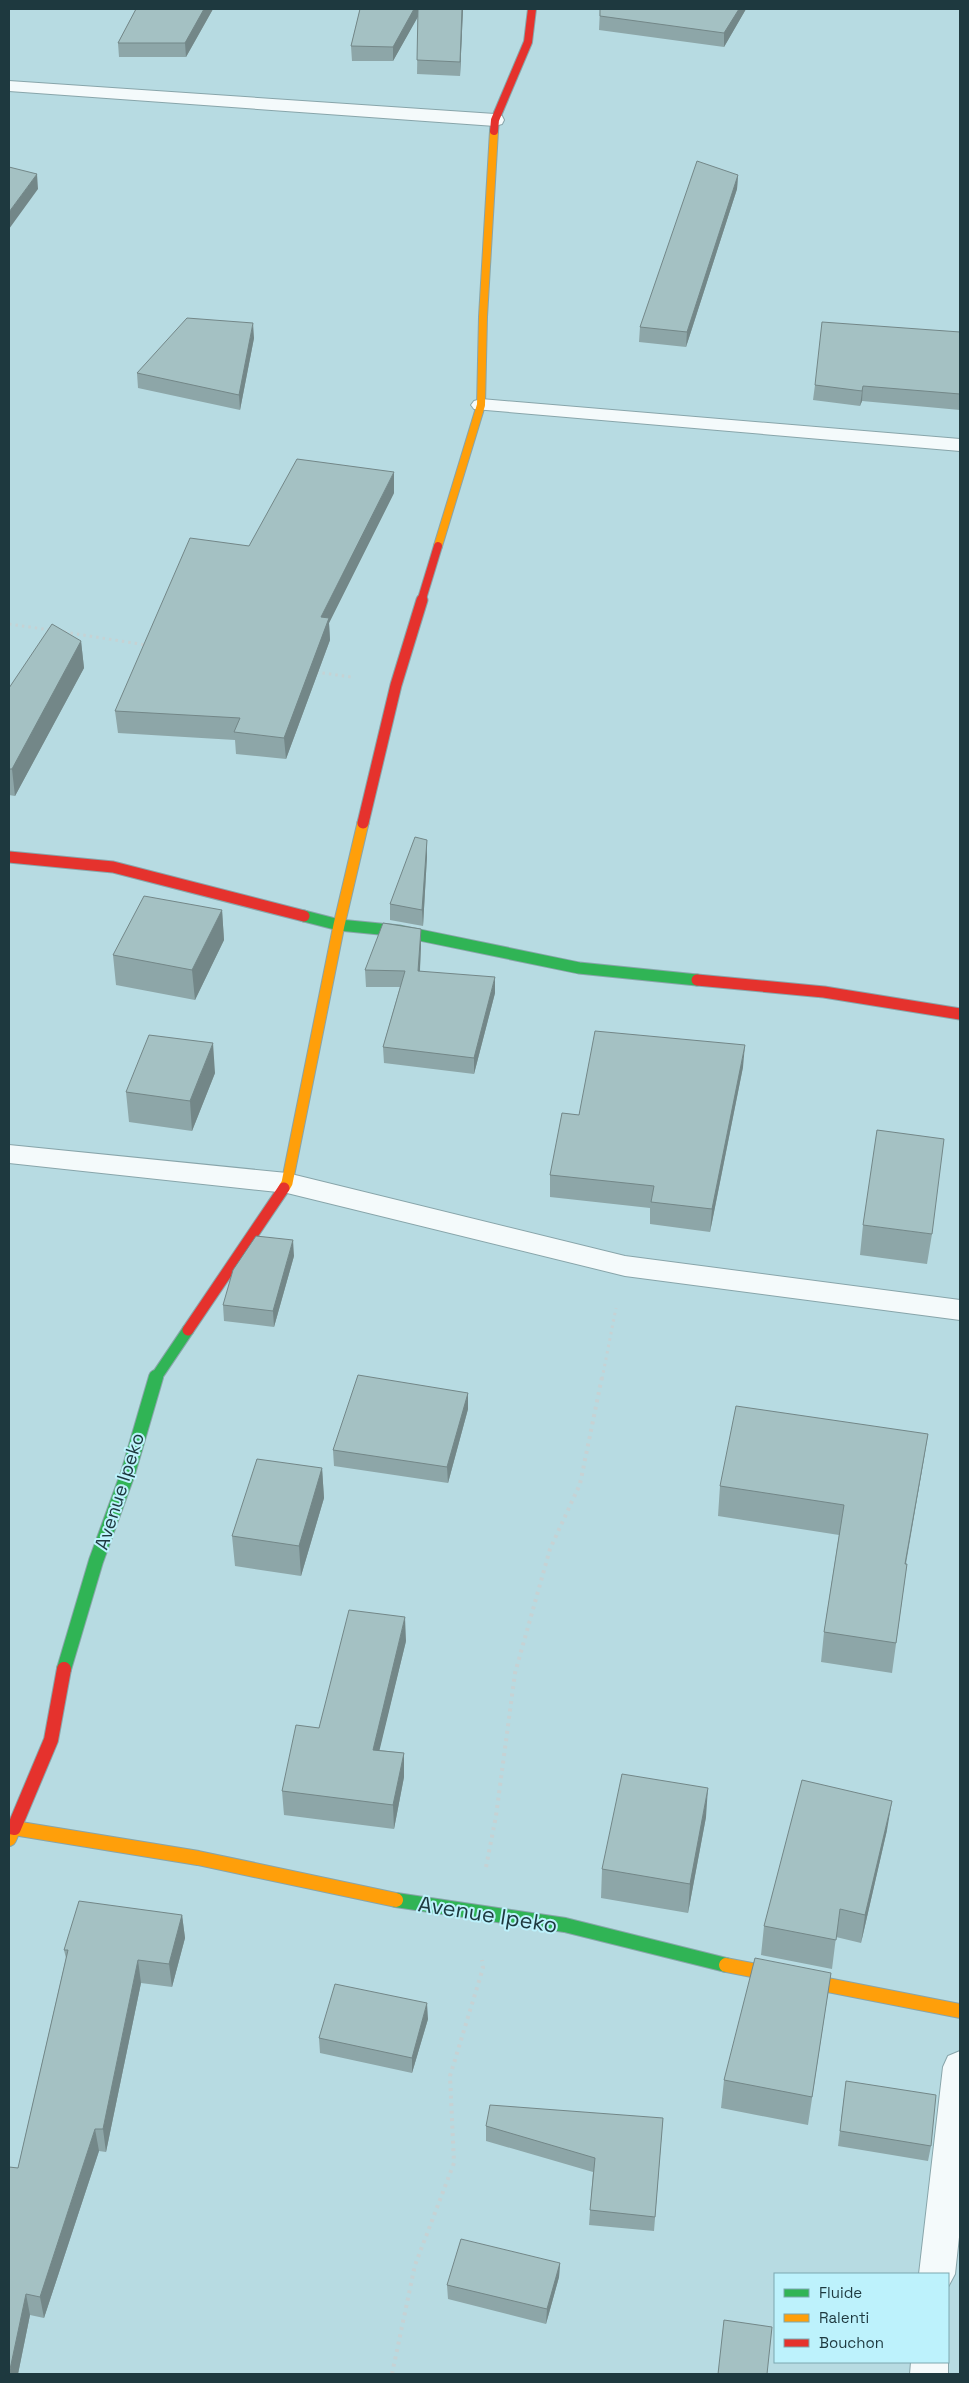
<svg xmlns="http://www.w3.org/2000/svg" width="969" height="2383" viewBox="0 0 969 2383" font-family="'Space Grotesk',sans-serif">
<rect width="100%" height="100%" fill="#b7dbe2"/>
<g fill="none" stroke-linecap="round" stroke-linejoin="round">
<g stroke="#88a5aa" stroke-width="2">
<path id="street" d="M 9,81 L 495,114 L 502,116 L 504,120 L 502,124 L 495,126 L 9,91 Z
M 481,399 L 960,439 L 960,451 L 474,409 L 471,405 L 474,401 Z
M 9,1145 L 287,1173 L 625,1256 L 960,1300 L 960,1320 L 625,1276 L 287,1193 L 9,1163 Z
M 960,2051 L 960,2228 L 955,2274 L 948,2287 L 948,2274 L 919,2274 L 943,2067 L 948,2056 Z
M 948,2360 L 948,2374 L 910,2374 L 911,2362 L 948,2362 Z"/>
</g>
<g stroke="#88a5aa" stroke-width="13">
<path id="fast-far1" d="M 304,916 L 339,925 L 400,931 L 579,968 L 697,980
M 155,1379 L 188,1330"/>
</g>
<g stroke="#88a5aa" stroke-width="16">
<path id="fast" d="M 64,1669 L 96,1561 L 128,1473 L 156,1377
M 396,1900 L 565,1925 L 726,1965"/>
</g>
<g stroke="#88a5aa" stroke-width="10">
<path id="slow-far2" d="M 438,546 L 481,405 L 483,317 L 494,131"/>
</g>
<g stroke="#88a5aa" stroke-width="13">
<path id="slow-far1" d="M 284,1188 L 287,1183 L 339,925 L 363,823"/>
</g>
<g stroke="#88a5aa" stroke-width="16">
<path id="slow" d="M 9,1839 L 14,1828 L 198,1858 L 396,1900
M 726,1965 L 960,2011"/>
</g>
<g stroke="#88a5aa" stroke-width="10">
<path id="jam-far2" d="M 494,131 L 495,120 L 528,42 L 532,9
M 421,602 L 438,546"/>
</g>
<g stroke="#88a5aa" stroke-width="13">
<path id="jam-far1" d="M 363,823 L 396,685 L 422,600
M 9,857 L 113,867 L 304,916
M 697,980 L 824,992 L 960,1014
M 188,1330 L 284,1188"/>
</g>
<g stroke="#88a5aa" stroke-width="16">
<path id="jam" d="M 9,1827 L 14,1828 L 51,1740 L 64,1669"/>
</g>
<path stroke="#c6d2d4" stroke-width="3" stroke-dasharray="2.5 4" stroke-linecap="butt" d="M 9,624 L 50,630
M 64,632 L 146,645
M 316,672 L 351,677
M 602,1379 L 616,1308"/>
<path stroke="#c6d2d4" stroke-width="4" stroke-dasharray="3 4.5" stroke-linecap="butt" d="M 486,1867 L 496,1816 L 515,1673 L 550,1549 L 580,1484 L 602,1377
M 392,2374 L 415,2265 L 454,2163 L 450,2076 L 483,1968 L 482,1960"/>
<use href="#street" fill="#f4fafb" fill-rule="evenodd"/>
<use href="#fast-far1" stroke="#30b455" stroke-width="11"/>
<use href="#fast" stroke="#30b455" stroke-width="14"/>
<use href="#slow-far2" stroke="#ff9f0a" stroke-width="8"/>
<use href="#slow-far1" stroke="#ff9f0a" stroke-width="11"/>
<use href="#slow" stroke="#ff9f0a" stroke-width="14"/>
<use href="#jam-far2" stroke="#e5322d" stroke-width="8"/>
<use href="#jam-far1" stroke="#e5322d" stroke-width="11"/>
<use href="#jam" stroke="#e5322d" stroke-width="14"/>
</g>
<path fill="#8da6a8" d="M 136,9 L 213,9 L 186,57 L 119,57 L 118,43 Z
M 360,9 L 463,9 L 460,76 L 417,74 L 418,16 L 393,61 L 352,61 L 351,46 Z
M 600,9 L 746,9 L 724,47 L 599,30 Z
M 738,175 L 737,189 L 686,347 L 639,342 L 640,327 Z
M 960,332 L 960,410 L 862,401 L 860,406 L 813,400 L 815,385 Z
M 254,338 L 240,410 L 138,388 L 137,373 Z
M 394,493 L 329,623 L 330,640 L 286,759 L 236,754 L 235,740 L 118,733 L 115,711 L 249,546 Z
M 81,641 L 84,668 L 15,796 L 9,795 L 9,688 Z
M 427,840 L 427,856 L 423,926 L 390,920 L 390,904 Z
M 222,910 L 224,940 L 195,1000 L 116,985 L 113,955 Z
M 421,929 L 421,945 L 420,971 L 495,993 L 474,1074 L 384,1063 L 383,1047 L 400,987 L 366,987 L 365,970 Z
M 743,1067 L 710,1232 L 650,1224 L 650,1208 L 550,1197 L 550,1175 L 579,1115 Z
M 215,1073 L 192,1131 L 129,1122 L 126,1092 Z
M 863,1225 L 932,1234 L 927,1264 L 860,1255 Z
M 294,1256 L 274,1327 L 224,1321 L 223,1305 Z
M 468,1393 L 468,1409 L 448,1483 L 334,1466 L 333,1450 Z
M 928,1434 L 923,1464 L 906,1564 L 907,1564 L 892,1673 L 821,1662 L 824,1632 L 839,1535 L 718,1516 L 720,1486 Z
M 322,1468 L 324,1498 L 301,1576 L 235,1566 L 232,1536 Z
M 406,1641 L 379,1750 L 404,1753 L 404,1777 L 394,1829 L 284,1815 L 282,1791 L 319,1728 Z
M 706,1817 L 688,1913 L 601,1898 L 602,1869 Z
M 887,1830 L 861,1943 L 836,1937 L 832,1969 L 761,1955 L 764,1926 Z
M 182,1915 L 185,1938 L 172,1987 L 141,1983 L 106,2152 L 99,2151 L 44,2318 L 30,2315 L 18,2374 L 9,2374 L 18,2168 L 66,1958 L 64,1950 Z
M 831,1973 L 808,2125 L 721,2108 L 724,2080 Z
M 428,2019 L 412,2073 L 320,2053 L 319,2038 Z
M 846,2081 L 931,2146 L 928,2161 L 838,2146 Z
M 663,2118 L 654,2231 L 589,2225 L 593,2172 L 486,2141 L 486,2126 Z
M 560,2263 L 559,2277 L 546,2324 L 448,2299 L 447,2285 Z"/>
<path fill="#738788" d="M 204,9 L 213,9 L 186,57 L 185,43 Z
M 414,9 L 419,9 L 419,15 L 393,61 L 393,47 Z
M 462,9 L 463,9 L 460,76 L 460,62 Z
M 739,9 L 746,9 L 724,47 L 724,33 Z
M 37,174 L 38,189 L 9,229 L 9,212 Z
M 738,175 L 737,189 L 686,347 L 687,332 Z
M 253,323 L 254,338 L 240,410 L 239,395 Z
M 863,386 L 862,401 L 860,406 L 862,391 Z
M 394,472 L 394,493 L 329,623 L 330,640 L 286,759 L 284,738 L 321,617 Z
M 81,641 L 84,668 L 15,796 L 12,769 Z
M 427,840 L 427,856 L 423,926 L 422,910 Z
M 222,910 L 224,940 L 195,1000 L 192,970 Z
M 421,929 L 421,945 L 419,987 L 418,971 Z
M 495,977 L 495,993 L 474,1074 L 474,1058 Z
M 213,1043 L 215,1073 L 192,1131 L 190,1101 Z
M 745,1045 L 743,1067 L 710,1232 L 712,1209 Z
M 293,1240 L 294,1256 L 274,1327 L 273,1311 Z
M 468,1393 L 468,1409 L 448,1483 L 447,1467 Z
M 928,1434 L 923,1464 L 900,1594 L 905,1564 Z
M 322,1468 L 324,1498 L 301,1576 L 299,1546 Z
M 405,1617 L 406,1641 L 374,1773 L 373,1750 Z
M 404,1753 L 404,1777 L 394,1829 L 393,1805 Z
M 708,1788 L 706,1817 L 688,1913 L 690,1884 Z
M 892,1801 L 887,1830 L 861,1943 L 865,1915 Z
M 182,1915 L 185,1938 L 172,1987 L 169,1964 Z
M 138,1960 L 141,1983 L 106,2152 L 103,2129 Z
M 427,2003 L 428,2019 L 412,2073 L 412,2058 Z
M 95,2129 L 99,2151 L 44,2318 L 40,2297 Z
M 560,2263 L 559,2277 L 546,2324 L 547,2309 Z
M 26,2294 L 30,2315 L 18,2374 L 9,2374 Z"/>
<path fill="#a4c1c3" stroke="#738788" d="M 136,9 L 204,9 L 185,43 L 118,43 Z
M 360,9 L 414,9 L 393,47 L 351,46 Z
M 418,9 L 462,9 L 460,62 L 417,60 Z
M 600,9 L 739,9 L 724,33 L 600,16 Z
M 697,161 L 738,175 L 687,332 L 640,327 Z
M 9,167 L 37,174 L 9,212 Z
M 187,318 L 253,323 L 239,395 L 137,373 Z
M 822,322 L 960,332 L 960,394 L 863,386 L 862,391 L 815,385 Z
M 297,459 L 394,472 L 321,617 L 329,618 L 284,738 L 234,732 L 240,718 L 115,711 L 190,538 L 249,546 Z
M 52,624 L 81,641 L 12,769 L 9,769 L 9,688 Z
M 415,837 L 427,840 L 422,910 L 390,904 Z
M 144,896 L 222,910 L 192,970 L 113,955 Z
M 383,923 L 421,929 L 418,971 L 495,977 L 474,1058 L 383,1047 L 405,971 L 365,970 Z
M 595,1031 L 745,1045 L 712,1209 L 651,1202 L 654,1186 L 550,1175 L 562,1113 L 579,1115 Z
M 149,1035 L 213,1043 L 190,1101 L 126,1092 Z
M 877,1130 L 944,1139 L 932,1234 L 863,1225 Z
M 256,1236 L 293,1240 L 273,1311 L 223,1305 L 233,1270 Z
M 358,1375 L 468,1393 L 447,1467 L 333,1450 Z
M 736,1406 L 928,1434 L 905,1564 L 907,1564 L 896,1643 L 824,1632 L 844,1505 L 720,1486 Z
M 257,1459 L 322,1468 L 299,1546 L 232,1536 Z
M 349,1610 L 405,1617 L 373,1750 L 404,1753 L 393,1805 L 282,1791 L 296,1725 L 319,1728 Z
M 622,1774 L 708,1788 L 690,1884 L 602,1869 Z
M 802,1780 L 892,1801 L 865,1915 L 840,1909 L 836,1940 L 764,1926 Z
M 79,1901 L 182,1915 L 169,1964 L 138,1960 L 103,2129 L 95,2129 L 40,2297 L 26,2294 L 9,2374 L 9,2167 L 18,2168 L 68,1950 L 64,1950 Z
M 755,1958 L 831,1973 L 812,2097 L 724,2080 Z
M 335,1984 L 427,2003 L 412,2058 L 319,2038 Z
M 846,2081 L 936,2095 L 931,2146 L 840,2131 Z
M 490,2105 L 663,2118 L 655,2217 L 590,2210 L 595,2158 L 486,2126 Z
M 461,2239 L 560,2263 L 547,2309 L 447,2285 Z
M 724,2320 L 772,2327 L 767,2374 L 718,2374 Z"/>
<g text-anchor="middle" stroke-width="4" stroke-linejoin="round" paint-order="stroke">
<g font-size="19" fill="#1e393f" stroke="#bdf2fc">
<text transform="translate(119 1491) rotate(-72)" y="7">Avenue Ipeko</text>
</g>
<g font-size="22" fill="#1e393f" stroke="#bdf2fc">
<text transform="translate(488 1914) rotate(9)" y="8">Avenue Ipeko</text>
</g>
</g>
<rect width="969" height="2383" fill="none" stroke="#1e393f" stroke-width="20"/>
<rect x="774" y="2273" width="175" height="90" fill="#bdf2fc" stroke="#7da8b0"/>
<rect x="784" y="2289" width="25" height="8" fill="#30b455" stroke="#7da8b0"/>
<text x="819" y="2298" font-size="15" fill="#1e393f">Fluide</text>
<rect x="784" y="2314" width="25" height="8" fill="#ff9f0a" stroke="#7da8b0"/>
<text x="819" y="2323" font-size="15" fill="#1e393f">Ralenti</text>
<rect x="784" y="2339" width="25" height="8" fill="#e5322d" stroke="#7da8b0"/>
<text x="819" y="2348" font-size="15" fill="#1e393f">Bouchon</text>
</svg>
